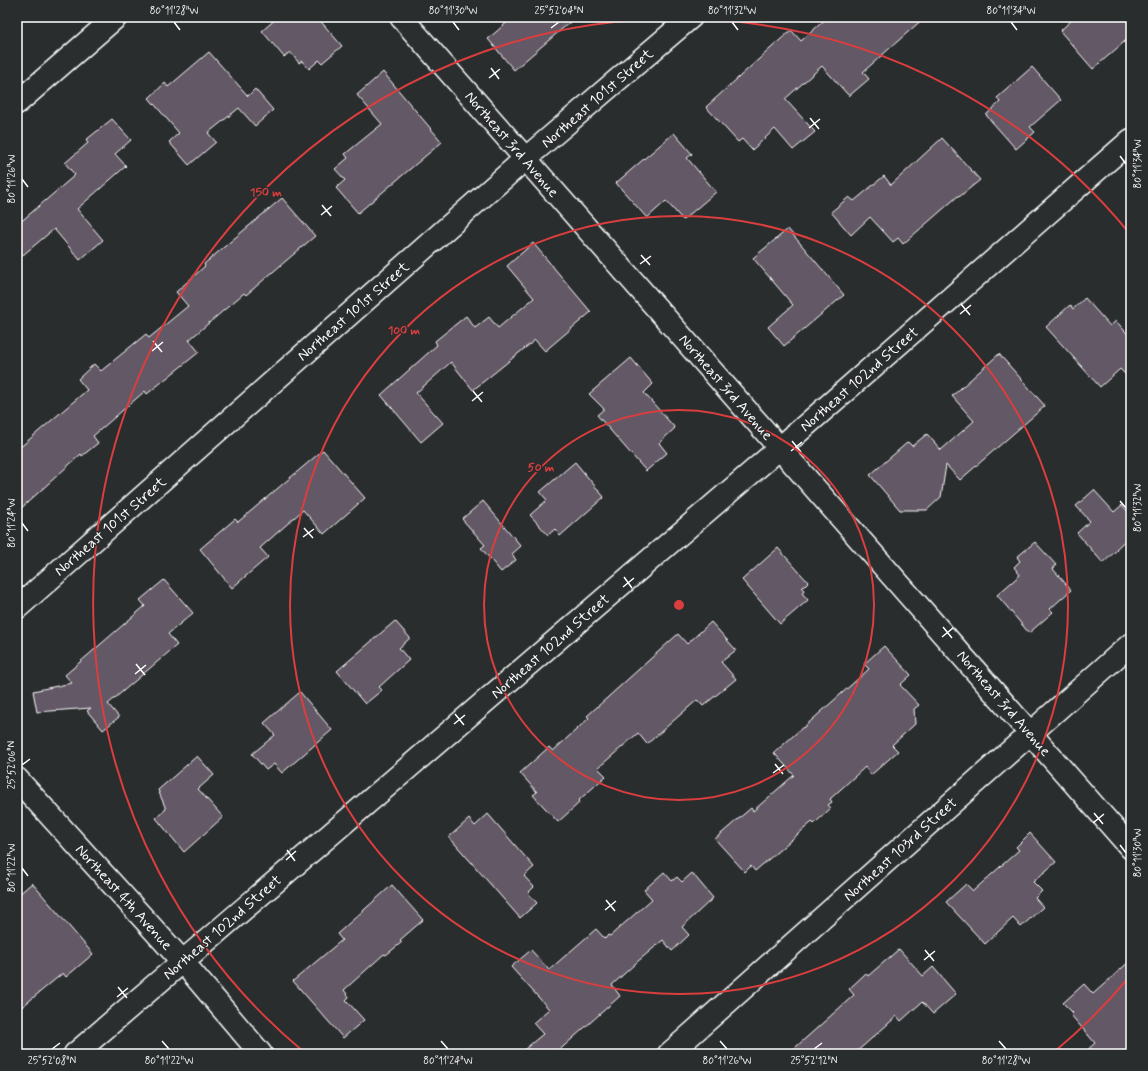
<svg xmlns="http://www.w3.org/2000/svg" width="1148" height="1071" viewBox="0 0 1148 1071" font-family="Mynerve,sans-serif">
<rect width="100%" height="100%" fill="#2a2d2e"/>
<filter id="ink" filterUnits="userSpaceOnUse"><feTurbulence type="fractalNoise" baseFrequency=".025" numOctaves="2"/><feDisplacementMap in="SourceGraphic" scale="8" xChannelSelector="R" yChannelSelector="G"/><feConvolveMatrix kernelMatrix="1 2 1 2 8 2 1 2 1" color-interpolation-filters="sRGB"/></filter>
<g filter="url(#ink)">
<path fill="#645866" stroke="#fff" d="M 278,17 L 317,17 L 342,46 L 322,63 L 319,60 L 309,69 L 302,61 L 299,63 L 290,52 L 284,57 L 262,31 Z
M 513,17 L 576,17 L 514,70 L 488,39 Z
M 828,17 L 925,17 L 863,72 L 869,79 L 849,96 L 822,66 L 785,99 L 815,132 L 793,150 L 775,129 L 752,150 L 742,139 L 738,142 L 706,107 L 791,30 L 801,41 Z
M 1075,17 L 1131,17 L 1131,36 L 1093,69 L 1060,31 Z
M 209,52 L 248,96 L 255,89 L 273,110 L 255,126 L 239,108 L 208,133 L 216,142 L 189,165 L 169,142 L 179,133 L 149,98 L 165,83 L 168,87 Z
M 1032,67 L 1061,100 L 1030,127 L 1035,132 L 1016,149 L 986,115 L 1000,102 L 997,98 Z
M 383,72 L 442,142 L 358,213 L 336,188 L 345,180 L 335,169 L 348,158 L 345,154 L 382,124 L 357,95 Z
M 112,119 L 131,140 L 115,154 L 126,166 L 77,209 L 103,240 L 80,260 L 54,229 L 17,260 L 17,225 L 75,175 L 65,163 L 88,143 L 86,140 Z
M 674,133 L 692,154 L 687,158 L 716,192 L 683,220 L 666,201 L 647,218 L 616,183 Z
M 942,138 L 980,180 L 959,197 L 958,196 L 903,244 L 898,238 L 893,242 L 870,217 L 851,235 L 831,212 L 849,197 L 854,201 L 884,176 L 891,185 Z
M 282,198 L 315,236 L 246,295 L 244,293 L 189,340 L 199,352 L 147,394 L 145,391 L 93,436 L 98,443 L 82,456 L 81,454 L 17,512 L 17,450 L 87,390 L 78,379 L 94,364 L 101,371 L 146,334 L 149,338 L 188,306 L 176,292 L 205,266 L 204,264 Z
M 788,229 L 844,295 L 784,346 L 768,327 L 793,305 L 753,258 Z
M 533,243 L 591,312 L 545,351 L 535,340 L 473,390 L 451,362 L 416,393 L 443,423 L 421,442 L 381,395 L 437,345 L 435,341 L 466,316 L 475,328 L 489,317 L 498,328 L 534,298 L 507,266 Z
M 1085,298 L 1110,326 L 1116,321 L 1131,338 L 1131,380 L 1120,369 L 1100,387 L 1046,327 L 1070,305 L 1073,309 Z
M 999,354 L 1045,406 L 960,480 L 946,465 L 941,497 L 927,510 L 900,510 L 870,475 L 908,442 L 912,446 L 927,434 L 941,450 L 974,421 L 952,396 Z
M 631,358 L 653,384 L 644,393 L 675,428 L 659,443 L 667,453 L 646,471 L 597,415 L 604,409 L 589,394 Z
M 323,450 L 365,498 L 324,534 L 303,510 L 260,548 L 268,557 L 232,588 L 200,549 L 235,519 L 238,522 Z
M 575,462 L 604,497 L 560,536 L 555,529 L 548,535 L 530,515 L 547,500 L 540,492 Z
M 1094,490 L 1114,512 L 1122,505 L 1131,515 L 1131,535 L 1116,549 L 1117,550 L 1103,563 L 1077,533 L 1090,521 L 1076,506 Z
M 483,501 L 521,546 L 512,554 L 516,560 L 501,572 L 481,548 L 485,545 L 462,519 Z
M 1035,542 L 1056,565 L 1053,569 L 1071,590 L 1050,609 L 1053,612 L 1029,633 L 997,595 L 1020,575 L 1014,567 L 1020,561 L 1017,557 Z
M 778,548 L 808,582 L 802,588 L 804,590 L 802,593 L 808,600 L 780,624 L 742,580 Z
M 164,580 L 193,613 L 168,634 L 177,645 L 108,704 L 119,717 L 103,730 L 87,711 L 91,708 L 37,712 L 33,691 L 72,683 L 65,675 L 145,606 L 140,600 Z
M 395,621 L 410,638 L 399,648 L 409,660 L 379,687 L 382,690 L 365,704 L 337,671 Z
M 711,622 L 736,650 L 721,662 L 736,679 L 703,706 L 697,700 L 647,744 L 638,733 L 598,768 L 606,776 L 578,801 L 579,803 L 558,822 L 533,795 L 537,792 L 520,773 L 549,747 L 553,751 L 589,718 L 587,716 L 678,634 L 687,644 Z
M 884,646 L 911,675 L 900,685 L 919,705 L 914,709 L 915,724 L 892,745 L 898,751 L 871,775 L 865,767 L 830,799 L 832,802 L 828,805 L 831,808 L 814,824 L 812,822 L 755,871 L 751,866 L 745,872 L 715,839 L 751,808 L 753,811 L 794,775 L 774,753 L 803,727 L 803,728 L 869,669 L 864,664 Z
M 300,692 L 332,730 L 282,773 L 274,764 L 266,770 L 252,754 L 275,735 L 264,723 Z
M 197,756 L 214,775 L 198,789 L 223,817 L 184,852 L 156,818 L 166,809 L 158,790 Z
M 488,814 L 534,867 L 524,876 L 534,887 L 528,893 L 537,903 L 520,918 L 449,837 L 469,819 L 475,826 Z
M 1030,833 L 1056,862 L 1033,882 L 1042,891 L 1035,898 L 1043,907 L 1021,927 L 1013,918 L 985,944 L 946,902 L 966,884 L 973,891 L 1019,850 L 1016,847 Z
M 664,872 L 672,881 L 677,877 L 682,882 L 692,873 L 713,898 L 682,927 L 689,935 L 672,951 L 663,940 L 637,962 L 612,985 L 620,996 L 555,1054 L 519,1054 L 543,1034 L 533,1023 L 549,1009 L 511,967 L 531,950 L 549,970 L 596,929 L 605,939 L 608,935 L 610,936 L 652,899 L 644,890 Z
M 32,883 L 93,954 L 66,977 L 63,973 L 17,1011 L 17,896 Z
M 392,885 L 423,920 L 400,940 L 402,942 L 386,955 L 384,954 L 344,990 L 349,997 L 346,1000 L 364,1020 L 343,1038 L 293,981 L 342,940 L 337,934 Z
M 899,949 L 923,976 L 933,967 L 956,994 L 933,1014 L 922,1002 L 901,1021 L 897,1016 L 854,1054 L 788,1054 L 854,995 L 849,989 L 866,973 L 868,976 Z
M 1131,960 L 1131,1054 L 1083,1054 L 1095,1043 L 1071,1015 L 1073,1013 L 1063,1003 L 1084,984 L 1093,994 Z"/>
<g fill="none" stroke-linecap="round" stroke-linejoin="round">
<g stroke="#fff" stroke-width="25">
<path id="minor" d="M 401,17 L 1131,848
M 17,103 L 116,17
M 17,608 L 525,159 L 691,17
M 17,779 L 183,962 L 261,1054
M 75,1054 L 780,448 L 1131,140"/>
</g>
<g stroke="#fff" stroke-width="25">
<path id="major" d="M 669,1054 L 1131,644"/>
</g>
<use href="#minor" stroke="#2a2d2e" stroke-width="22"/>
<use href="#major" stroke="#2a2d2e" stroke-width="22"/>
</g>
</g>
<path fill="none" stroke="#fff" stroke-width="1.5" d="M 174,22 L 180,30M 453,22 L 459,30M 732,22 L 738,30M 1011,22 L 1017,30M 551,28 L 559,22M 491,68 L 499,79M 489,78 L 500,69M 810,118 L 819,129M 809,128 L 820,119M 1120,156 L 1126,164M 22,179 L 28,187M 322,205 L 331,216M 321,215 L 332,206M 641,255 L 650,265M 640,264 L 651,256M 961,304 L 970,315M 960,314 L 971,305M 153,341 L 162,352M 152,351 L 163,342M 473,391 L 482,402M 472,401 L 483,392M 792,441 L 801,452M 791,451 L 802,442M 1120,501 L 1126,508M 22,523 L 28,531M 304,528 L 313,538M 303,537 L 314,529M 624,577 L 632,588M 623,587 L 634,578M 943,627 L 952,638M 942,637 L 953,628M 136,664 L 145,675M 135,674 L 146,665M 455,714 L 464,725M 454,724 L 465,715M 775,764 L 783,774M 22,765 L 30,759M 773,773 L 784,765M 1094,813 L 1103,824M 1093,823 L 1104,814M 1120,845 L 1126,853M 287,850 L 295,861M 286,860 L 296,851M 22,868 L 28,876M 606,900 L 615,911M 605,910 L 616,901M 925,950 L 934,961M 924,960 L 935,951M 118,987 L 127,998M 117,997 L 128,988M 162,1041 L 169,1049M 441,1041 L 448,1049M 720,1041 L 727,1049M 999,1041 L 1006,1049M 52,1049 L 60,1043M 814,1049 L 822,1043"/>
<g fill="none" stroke="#da3e3e" stroke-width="2">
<circle cx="679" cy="605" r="195"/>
<circle cx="679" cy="605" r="389"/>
<path d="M1130 976A584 584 0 0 1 1054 1052M304 1052A584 584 0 1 1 1130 234"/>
</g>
<g text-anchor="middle" stroke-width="3" stroke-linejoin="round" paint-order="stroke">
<g font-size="15" fill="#fff" stroke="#2a2d2e">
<text transform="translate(597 98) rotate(-41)" y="5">Northeast 101st Street</text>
<text transform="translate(512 144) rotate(49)" y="5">Northeast 3rd Avenue</text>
<text transform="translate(353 311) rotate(-41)" y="5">Northeast 101st Street</text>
<text transform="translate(859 379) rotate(-41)" y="5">Northeast 102nd Street</text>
<text transform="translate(726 387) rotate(49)" y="5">Northeast 3rd Avenue</text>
<text transform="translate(110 526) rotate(-41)" y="5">Northeast 101st Street</text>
<text transform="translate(550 646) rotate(-41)" y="5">Northeast 102nd Street</text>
<text transform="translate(1004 703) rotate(49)" y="5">Northeast 3rd Avenue</text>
<text transform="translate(900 849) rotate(-42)" y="5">Northeast 103rd Street</text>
<text transform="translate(124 897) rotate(48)" y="5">Northeast 4th Avenue</text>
<text transform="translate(222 927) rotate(-41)" y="5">Northeast 102nd Street</text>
</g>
</g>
<circle cx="679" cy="605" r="6" fill="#da3e3e" stroke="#2a2d2e" stroke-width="2"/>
<g font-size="12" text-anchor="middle" font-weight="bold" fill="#da3e3e" stroke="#2a2d2e" stroke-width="3" stroke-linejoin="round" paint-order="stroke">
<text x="266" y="196">150 m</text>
<text x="404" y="334">100 m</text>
<text x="541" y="471">50 m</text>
</g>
<rect width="1148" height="1071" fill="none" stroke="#2a2d2e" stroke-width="44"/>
<rect x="22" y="22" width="1104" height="1027" fill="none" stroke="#fff" stroke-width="1.5"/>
<g font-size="10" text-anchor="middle" fill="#fff">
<text x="174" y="14">80°11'28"W</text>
<text x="453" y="14">80°11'30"W</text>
<text x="559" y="14">25°52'04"N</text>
<text x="732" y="14">80°11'32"W</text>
<text x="1011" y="14">80°11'34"W</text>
<text transform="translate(1137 164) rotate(-90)" y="4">80°11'34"W</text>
<text transform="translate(11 179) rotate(-90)" y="4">80°11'26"W</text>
<text transform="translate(1137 508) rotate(-90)" y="4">80°11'32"W</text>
<text transform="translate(11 523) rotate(-90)" y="4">80°11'24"W</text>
<text transform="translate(11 765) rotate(-90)" y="4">25°52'06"N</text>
<text transform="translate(1137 853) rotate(-90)" y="4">80°11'30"W</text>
<text transform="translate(11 868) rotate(-90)" y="4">80°11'22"W</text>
<text x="52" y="1064">25°52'08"N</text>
<text x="169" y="1064">80°11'22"W</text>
<text x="448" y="1064">80°11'24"W</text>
<text x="727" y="1064">80°11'26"W</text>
<text x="814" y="1064">25°52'12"N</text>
<text x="1006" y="1064">80°11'28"W</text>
</g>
</svg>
